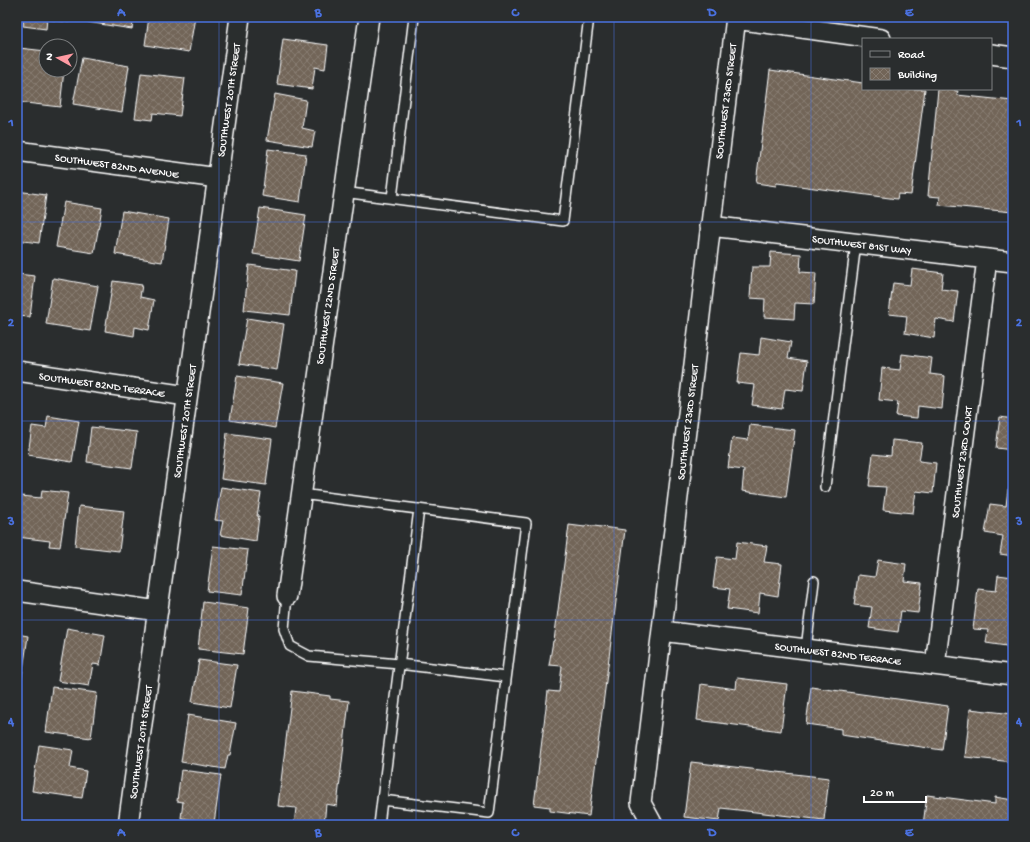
<svg xmlns="http://www.w3.org/2000/svg" width="1030" height="842" viewBox="0 0 1030 842" font-family="'Gochi Hand',sans-serif">
<defs>
<pattern id="building-cross-hatch" width="8" height="8" patternUnits="userSpaceOnUse"><rect width="8" height="8" fill="#726558"/><path d="M0 0l8 8M0 8l8-8" fill="none" stroke="#877c71"/></pattern>
</defs>
<rect width="100%" height="100%" fill="#2a2d2e"/>
<filter id="ink" filterUnits="userSpaceOnUse"><feTurbulence type="fractalNoise" baseFrequency=".025" numOctaves="2"/><feDisplacementMap in="SourceGraphic" scale="8" xChannelSelector="R" yChannelSelector="G"/><feConvolveMatrix kernelMatrix="1 2 1 2 8 2 1 2 1" color-interpolation-filters="sRGB"/></filter>
<g filter="url(#ink)">
<path fill="url(#building-cross-hatch)" stroke="#fff" d="M 24,17 L 70,17 L 69,22 L 47,19 L 46,29 L 23,26 Z
M 88,17 L 134,17 L 132,29 L 87,22 Z
M 149,17 L 195,17 L 189,52 L 145,45 Z
M 1001,17 L 1013,17 L 1013,21 L 1001,20 Z
M 283,39 L 328,45 L 325,69 L 315,67 L 312,89 L 277,84 Z
M 19,48 L 46,51 L 46,70 L 64,70 L 60,107 L 17,102 L 17,64 Z
M 82,58 L 129,66 L 122,112 L 73,104 Z
M 770,70 L 863,83 L 863,89 L 925,89 L 911,195 L 898,194 L 897,199 L 777,183 L 776,186 L 756,183 Z
M 141,73 L 185,78 L 180,116 L 153,113 L 152,120 L 135,118 Z
M 938,89 L 958,91 L 957,95 L 1013,101 L 1013,212 L 939,205 L 940,197 L 928,196 Z
M 275,94 L 306,100 L 302,128 L 315,131 L 312,147 L 267,140 Z
M 268,149 L 306,154 L 300,202 L 262,196 Z
M 17,191 L 46,195 L 39,243 L 17,240 Z
M 64,202 L 102,208 L 94,253 L 56,247 Z
M 260,208 L 306,215 L 299,261 L 253,254 Z
M 122,211 L 169,219 L 162,262 L 115,254 Z
M 771,252 L 801,254 L 800,272 L 816,273 L 814,304 L 795,303 L 794,319 L 764,317 L 765,299 L 750,298 L 752,267 L 770,267 Z
M 249,265 L 295,271 L 290,315 L 244,310 Z
M 912,269 L 943,273 L 941,289 L 958,291 L 954,322 L 936,319 L 934,338 L 905,333 L 907,316 L 889,314 L 893,283 L 910,285 Z
M 17,274 L 35,276 L 30,317 L 17,316 Z
M 53,278 L 98,286 L 90,331 L 46,324 Z
M 113,281 L 142,285 L 140,297 L 154,300 L 149,330 L 135,327 L 134,336 L 105,331 Z
M 247,318 L 284,324 L 277,370 L 239,364 Z
M 761,337 L 791,342 L 788,358 L 807,361 L 803,391 L 785,389 L 782,409 L 752,405 L 755,385 L 737,383 L 741,353 L 759,355 Z
M 902,354 L 932,358 L 930,374 L 945,376 L 942,409 L 918,406 L 917,418 L 896,416 L 898,402 L 879,400 L 882,368 L 900,370 Z
M 237,376 L 283,383 L 275,428 L 230,420 Z
M 48,416 L 79,421 L 72,462 L 28,455 L 32,426 L 46,428 Z
M 1000,417 L 1013,419 L 1013,450 L 996,448 Z
M 750,425 L 795,430 L 786,497 L 742,491 L 744,470 L 728,468 L 732,438 L 748,440 Z
M 91,427 L 137,432 L 132,468 L 87,462 Z
M 227,433 L 272,439 L 266,485 L 221,479 Z
M 892,440 L 922,443 L 919,461 L 936,463 L 933,493 L 916,491 L 913,513 L 883,510 L 886,487 L 869,486 L 873,454 L 891,456 Z
M 221,487 L 261,493 L 257,516 L 259,516 L 256,541 L 220,535 L 223,521 L 215,520 Z
M 1008,489 L 1013,489 L 1013,556 L 1000,554 L 1003,536 L 985,533 L 990,504 L 1006,506 Z
M 42,490 L 68,493 L 60,547 L 49,546 L 50,541 L 17,537 L 17,530 L 21,496 L 41,498 Z
M 79,506 L 124,511 L 119,551 L 75,546 Z
M 569,525 L 585,527 L 586,525 L 625,530 L 589,816 L 550,811 L 550,807 L 534,805 L 548,691 L 559,692 L 562,666 L 549,665 L 553,641 L 554,641 Z
M 737,542 L 767,546 L 764,562 L 782,564 L 778,596 L 760,593 L 758,613 L 727,609 L 730,589 L 713,587 L 717,557 L 735,559 Z
M 213,546 L 248,550 L 242,595 L 207,591 Z
M 878,560 L 906,564 L 904,581 L 922,583 L 918,613 L 901,611 L 898,632 L 869,628 L 872,607 L 854,605 L 858,575 L 875,577 Z
M 998,575 L 1013,577 L 1013,647 L 986,643 L 988,630 L 973,629 L 978,589 L 996,591 Z
M 203,602 L 249,608 L 243,654 L 198,649 Z
M 67,628 L 105,635 L 100,665 L 93,664 L 89,686 L 58,681 Z
M 17,634 L 28,636 L 21,683 L 17,682 Z
M 199,660 L 237,665 L 230,708 L 192,702 Z
M 737,678 L 787,684 L 781,731 L 697,720 L 701,684 L 736,689 Z
M 52,687 L 97,693 L 91,738 L 46,732 Z
M 811,687 L 948,706 L 942,750 L 841,735 L 841,729 L 806,724 Z
M 292,691 L 330,696 L 330,699 L 349,701 L 337,806 L 326,804 L 324,825 L 294,825 L 296,808 L 278,806 Z
M 970,709 L 1013,714 L 1013,762 L 965,757 Z
M 188,715 L 236,723 L 230,755 L 228,755 L 225,769 L 181,762 Z
M 39,745 L 73,750 L 70,768 L 86,771 L 82,798 L 32,791 Z
M 691,762 L 829,778 L 824,820 L 721,808 L 719,821 L 684,817 Z
M 181,770 L 221,775 L 214,823 L 181,818 L 183,802 L 177,801 Z
M 927,795 L 995,804 L 995,797 L 1013,800 L 1013,825 L 923,825 Z"/>
<g fill="none" stroke-linecap="round" stroke-linejoin="round">
<g stroke="#fff" stroke-width="12">
<path id="service" d="M 343,192 L 563,221 L 589,17
M 392,198 L 414,17
M 825,487 L 856,243
M 301,494 L 526,523 L 489,813 L 382,800 L 379,825
M 287,596 L 284,629 L 290,646 L 309,656 L 399,664 L 506,677
M 806,649 L 814,581
M 382,800 L 419,509"/>
</g>
<g stroke="#fff" stroke-width="22">
<path id="minor" d="M 735,19 L 881,39
M 991,54 L 1013,57
M 17,151 L 218,178
M 710,226 L 1013,262
M 17,371 L 187,396
M 17,591 L 158,611
M 287,596 L 369,17
M 662,631 L 1013,675
M 935,665 L 987,259
M 128,825 L 240,17
M 653,825 L 641,803 L 736,17"/>
</g>
<use href="#service" stroke="#2a2d2e" stroke-width="9"/>
<use href="#minor" stroke="#2a2d2e" stroke-width="19"/>
</g>
</g>
<path fill="none" stroke="#4a71e0" stroke-width="1" stroke-opacity="0.55" d="M 219,17 L 219,825M 416,17 L 416,825M 614,17 L 614,825M 811,17 L 811,825M 17,222 L 1013,222M 17,421 L 1013,421M 17,620 L 1013,620"/>
<g text-anchor="middle" stroke-width="3.5" stroke-linejoin="round" paint-order="stroke">
<g font-size="11" fill="#fff" stroke="#2a2d2e">
<text transform="translate(228 100) rotate(-82)" y="4">SOUTHWEST 20TH STREET</text>
<text transform="translate(725 101) rotate(-83)" y="4">SOUTHWEST 23RD STREET</text>
<text transform="translate(117 165) rotate(8)" y="4">SOUTHWEST 82ND AVENUE</text>
<text transform="translate(862 244) rotate(7)" y="4">SOUTHWEST 81ST WAY</text>
<text transform="translate(327 306) rotate(-82)" y="4">SOUTHWEST 22ND STREET</text>
<text transform="translate(102 384) rotate(8)" y="4">SOUTHWEST 82ND TERRACE</text>
<text transform="translate(184 421) rotate(-82)" y="4">SOUTHWEST 20TH STREET</text>
<text transform="translate(687 422) rotate(-83)" y="4">SOUTHWEST 23RD STREET</text>
<text transform="translate(961 462) rotate(-83)" y="4">SOUTHWEST 23RD COURT</text>
<text transform="translate(838 653) rotate(7)" y="4">SOUTHWEST 82ND TERRACE</text>
<text transform="translate(140 742) rotate(-82)" y="4">SOUTHWEST 20TH STREET</text>
</g>
</g>
<rect width="1030" height="842" fill="none" stroke="#2a2d2e" stroke-width="44"/>
<rect x="862" y="38" width="130" height="52" fill="#2a2d2e" stroke="#7f8182"/>
<rect x="870" y="51" width="20" height="6" fill="#2a2d2e" stroke="#7f8182"/>
<text x="898" y="58" font-size="12" fill="#ffffff">Road</text>
<rect x="870" y="68" width="20" height="12" fill="url(#building-cross-hatch)" stroke="#7f8182"/>
<text x="898" y="78" font-size="12" fill="#ffffff">Building</text>
<g transform="translate(58 58) rotate(278)"><circle r="19" fill="#2a2d2e" stroke="#7f8182"/>
<path d="M0-3L7 15L0 10L-7 15Z" fill="#ff9aa2"/>
<text y="-6" font-size="11" font-weight="bold" text-anchor="middle" fill="#ffffff">N</text>
</g>
<path d="M864 796v6h62v-6" fill="none" stroke="#ffffff" stroke-width="2"/>
<text x="870" y="796" font-size="12" fill="#ffffff" stroke="#2a2d2e" stroke-width="3" paint-order="stroke">20 m</text>
<rect x="22" y="22" width="986" height="798" fill="none" stroke="#4a71e0" stroke-width="1.5"/>
<g font-size="13" text-anchor="middle" font-weight="bold" fill="#4a71e0">
<text x="121" y="16">A</text>
<text x="318" y="16">B</text>
<text x="515" y="16">C</text>
<text x="712" y="16">D</text>
<text x="909" y="16">E</text>
<text x="11" y="126">1</text>
<text x="1019" y="126">1</text>
<text x="11" y="326">2</text>
<text x="1019" y="326">2</text>
<text x="11" y="525">3</text>
<text x="1019" y="525">3</text>
<text x="11" y="725">4</text>
<text x="1019" y="725">4</text>
<text x="121" y="836">A</text>
<text x="318" y="836">B</text>
<text x="515" y="836">C</text>
<text x="712" y="836">D</text>
<text x="909" y="836">E</text>
</g>
</svg>
